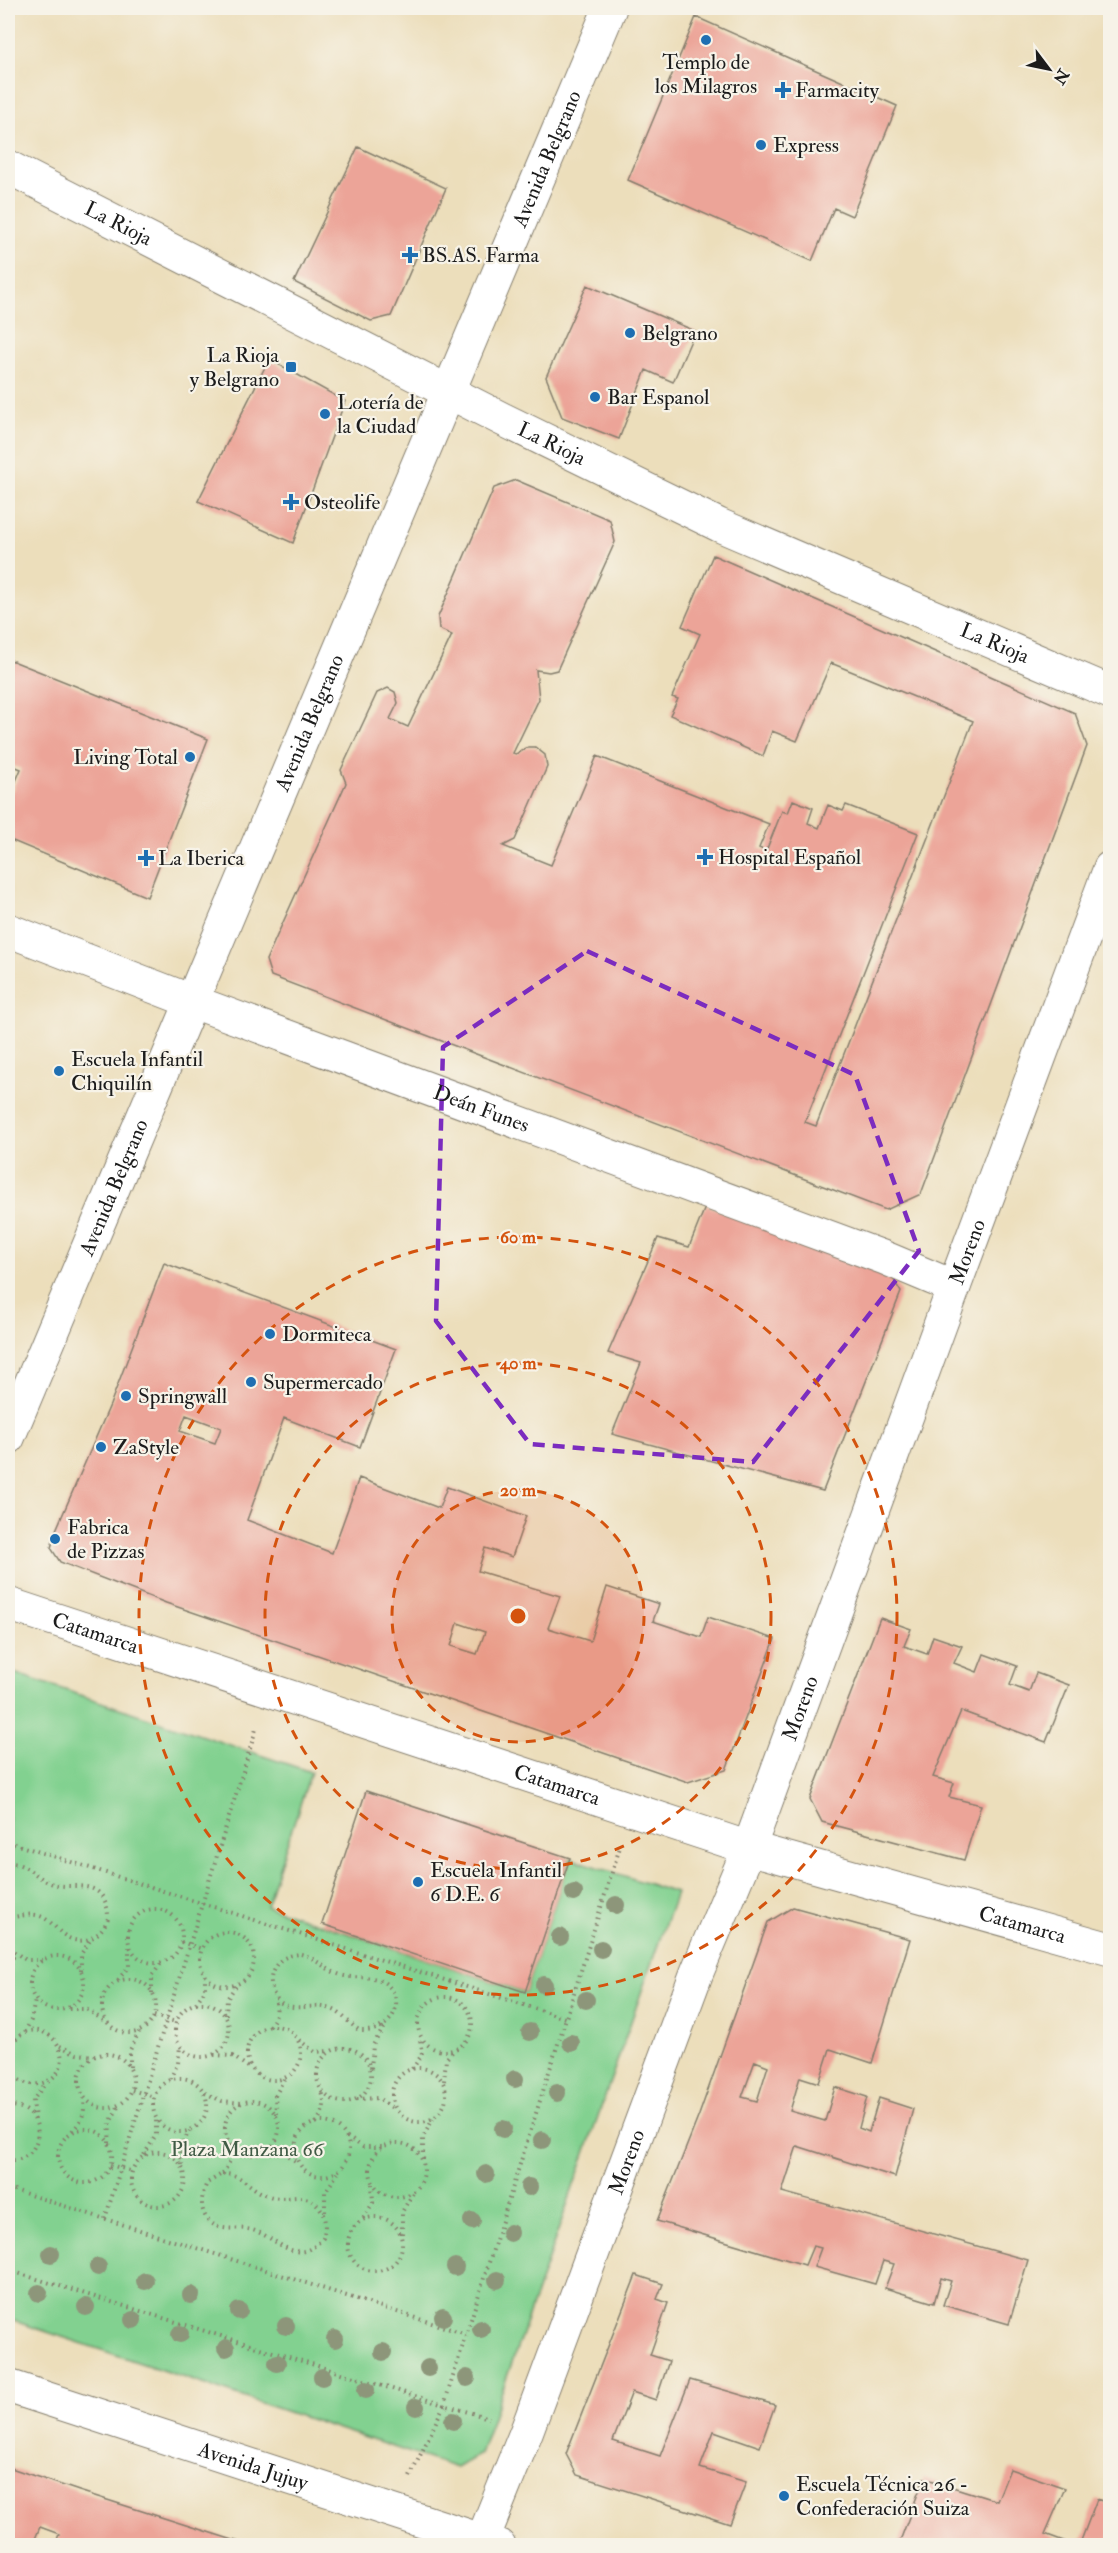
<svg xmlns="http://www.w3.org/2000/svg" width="1118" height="2553" viewBox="0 0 1118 2553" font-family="'IM FELL Double Pica',serif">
<rect width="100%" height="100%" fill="#f7f3e8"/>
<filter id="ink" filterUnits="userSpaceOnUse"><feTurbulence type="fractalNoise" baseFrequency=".0167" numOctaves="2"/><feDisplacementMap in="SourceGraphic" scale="12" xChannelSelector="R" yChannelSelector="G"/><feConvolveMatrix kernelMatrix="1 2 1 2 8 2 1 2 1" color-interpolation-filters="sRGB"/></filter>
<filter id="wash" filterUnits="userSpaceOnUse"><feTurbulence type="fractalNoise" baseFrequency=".008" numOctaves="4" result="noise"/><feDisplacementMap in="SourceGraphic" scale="24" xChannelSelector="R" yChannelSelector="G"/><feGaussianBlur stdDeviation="1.35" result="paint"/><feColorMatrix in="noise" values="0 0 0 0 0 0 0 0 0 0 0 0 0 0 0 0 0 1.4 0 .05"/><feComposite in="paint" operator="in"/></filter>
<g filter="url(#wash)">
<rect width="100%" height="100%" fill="#ecdebb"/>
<path fill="#82d190" stroke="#4f7656" stroke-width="1.5" d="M 8,1671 L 311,1772 L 266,1906 L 525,1992 L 570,1858 L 676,1893 L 480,2454 L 456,2468 L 8,2319 Z"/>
<g id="blocks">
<path fill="#eca498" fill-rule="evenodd" d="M 696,17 L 897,106 L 852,216 L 834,208 L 812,261 L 628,180 Z
M 358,147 L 446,188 L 391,316 L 371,321 L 294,282 Z
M 587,285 L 695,331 L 673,382 L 646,370 L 619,439 L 562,417 L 546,377 Z
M 269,359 L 345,401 L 293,543 L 198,501 Z
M 516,480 L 610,520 L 615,542 L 557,670 L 549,672 L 536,670 L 539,699 L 513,753 L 516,754 L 528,747 L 535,747 L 545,755 L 547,767 L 515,840 L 503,846 L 551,865 L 597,756 L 769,824 L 759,848 L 766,851 L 782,811 L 788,813 L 793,800 L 813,808 L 808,823 L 819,828 L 828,805 L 843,811 L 846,805 L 918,833 L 805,1122 L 816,1126 L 973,721 L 831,663 L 797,741 L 772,731 L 763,756 L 670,715 L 678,699 L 672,697 L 700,634 L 682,626 L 713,555 L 1075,713 L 1087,746 L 921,1194 L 886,1210 L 271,976 L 266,960 L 346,783 L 341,770 L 377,693 L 388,688 L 395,692 L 398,703 L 390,719 L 408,727 L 452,635 L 439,629 L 438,617 L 494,488 Z
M 8,659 L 208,739 L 147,897 L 8,839 L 8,800 L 21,769 L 8,764 Z
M 706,1205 L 889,1272 L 901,1292 L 823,1491 L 612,1434 L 641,1363 L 608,1353 L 658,1238 L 689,1247 Z
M 164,1263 L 396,1349 L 360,1447 L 284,1418 L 247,1520 L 332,1553 L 359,1478 L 439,1508 L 447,1487 L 526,1516 L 512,1557 L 485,1548 L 478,1571 L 560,1596 L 548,1628 L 590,1641 L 607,1587 L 659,1604 L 653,1621 L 701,1637 L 708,1617 L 775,1639 L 726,1770 L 688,1782 L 166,1603 L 60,1562 L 51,1548 L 56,1530 L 110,1405 ZM 186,1415 L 221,1428 L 215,1443 L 180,1431 ZM 458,1623 L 485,1632 L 477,1654 L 451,1646 Z
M 880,1618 L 911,1629 L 904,1646 L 927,1654 L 933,1636 L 962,1646 L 954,1663 L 977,1672 L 984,1654 L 1017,1666 L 1010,1685 L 1029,1692 L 1036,1673 L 1069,1685 L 1046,1742 L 961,1711 L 933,1777 L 954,1783 L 949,1797 L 981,1805 L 964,1860 L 822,1822 L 810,1799 Z
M 366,1791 L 570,1858 L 525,1992 L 322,1924 Z
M 793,1907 L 910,1939 L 872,2063 L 830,2049 L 819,2083 L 800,2077 L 790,2111 L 825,2121 L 835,2087 L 867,2097 L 859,2128 L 869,2132 L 879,2098 L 913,2109 L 895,2177 L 797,2146 L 782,2192 L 1028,2260 L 1009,2324 L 943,2305 L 951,2281 L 941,2278 L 934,2303 L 885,2288 L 894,2264 L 883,2261 L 875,2284 L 814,2267 L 821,2248 L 813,2246 L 805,2265 L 657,2221 L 699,2115 L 768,1922 ZM 755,2061 L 768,2066 L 757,2101 L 742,2097 Z
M 636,2275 L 663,2284 L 657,2299 L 668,2303 L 650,2355 L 669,2361 L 656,2400 L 632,2392 L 613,2441 L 660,2456 L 690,2380 L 775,2405 L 760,2447 L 714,2431 L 700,2468 L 746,2482 L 730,2524 L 577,2475 L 566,2454 Z
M 8,2467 L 79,2491 L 252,2546 L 55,2546 L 59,2534 L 40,2527 L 32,2546 L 8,2546 Z
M 1010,2469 L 1065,2488 L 1045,2534 L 1077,2546 L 898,2546 L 924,2478 L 997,2501 Z
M 1097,2499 L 1110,2504 L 1110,2546 L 1079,2546 Z"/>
</g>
</g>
<g filter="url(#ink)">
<use href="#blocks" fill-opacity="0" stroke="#847d6c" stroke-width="1.5"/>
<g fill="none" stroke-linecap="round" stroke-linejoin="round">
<g stroke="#847d6c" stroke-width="35">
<g id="street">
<path id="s1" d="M 8,167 L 502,419 L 719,525 L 1110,692"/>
<path id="s2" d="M 8,930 L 191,1001 L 885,1258 L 954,1287"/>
<path id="s3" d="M 8,1604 L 749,1848 L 1110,1949"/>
<path id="s4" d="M 480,2546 L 527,2430 L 697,1972 L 749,1848 L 954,1287 L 1110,868"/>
</g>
</g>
<g stroke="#847d6c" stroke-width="35">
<g id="secondary">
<path id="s5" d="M 8,1438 L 610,8"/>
<path id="s6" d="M 8,2386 L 499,2546"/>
</g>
</g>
<path stroke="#847d6c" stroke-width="4" stroke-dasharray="1.5 4.5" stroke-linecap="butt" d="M 8,1661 L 13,1645
M 8,1842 L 565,2018
M 8,1863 C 26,1862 37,1879 53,1884 C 68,1889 85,1882 98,1892 C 106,1899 108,1908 108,1918 C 102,1935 85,1947 67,1937 C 55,1930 51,1918 36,1915 C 26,1913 17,1918 8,1917
M128 1936a27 27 0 1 1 54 0a27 27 0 1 1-54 0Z
M200 1959a27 27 0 1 1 54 0a27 27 0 1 1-54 0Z
M 181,1942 L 202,1949
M 8,1946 L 13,1957 L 8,1976
M 9,1948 L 26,1960 L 42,1960
M 301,1954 C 317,1958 328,1973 345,1976 C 357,1979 371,1975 382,1981 C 410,1998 393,2033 361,2031 C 349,2025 343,2013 331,2009 C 311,2001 284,2018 273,1992 C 270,1984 270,1976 274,1969 C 279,1958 289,1955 301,1954 Z
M30 1983a27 27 0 1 1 54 0a27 27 0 1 1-54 0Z
M 81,1970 L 81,1954 L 91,1939
M102 2006a27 27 0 1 1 54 0a27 27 0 1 1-54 0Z
M 118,1980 L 129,1966 L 129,1947
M 152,1993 L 152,1976 L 162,1962
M418 2024a27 27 0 1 1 54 0a27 27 0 1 1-54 0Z
M175 2030a27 27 0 1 1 54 0a27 27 0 1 1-54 0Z
M 196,2003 L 205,1990 L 205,1975
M 69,2009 L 86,2009 L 106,2022
M 226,2015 L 227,1999 L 237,1984
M 154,2016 L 176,2022
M247 2053a27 27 0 1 1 54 0a27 27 0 1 1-54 0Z
M 269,2026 C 277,2017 278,2010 275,1998
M 25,2032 L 31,2020 L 35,2000
M 299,2040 L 315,2052 L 329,2051
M 60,2046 L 77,2054 L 95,2056
M317 2075a27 27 0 1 1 54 0a27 27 0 1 1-54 0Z
M79 2081a27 27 0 1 1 54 0a27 27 0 1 1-54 0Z
M 8,2055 C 11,2038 27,2025 45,2033 C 52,2036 58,2043 60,2050 C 72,2085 13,2102 8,2058
M 214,2055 L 232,2056 L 251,2069
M 130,2067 L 130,2050 L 139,2032
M392 2095a27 27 0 1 1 54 0a27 27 0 1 1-54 0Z
M 371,2068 L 373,2045 L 384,2027
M 412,2069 L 422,2055 L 420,2038
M153 2105a27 27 0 1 1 54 0a27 27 0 1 1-54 0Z
M 170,2079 L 178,2063 L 180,2047
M 444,2081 L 446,2059 L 454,2050
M 132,2090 L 154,2097
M 205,2093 L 222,2101 L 241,2103
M 357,2099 L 378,2098 L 394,2109
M225 2128a27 27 0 1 1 54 0a27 27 0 1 1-54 0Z
M 8,2106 C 50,2105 45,2164 8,2160
M 276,2114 L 275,2096 L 284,2079
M 35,2120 L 33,2100 L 45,2084
M295 2149a27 27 0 1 1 54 0a27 27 0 1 1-54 0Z
M 316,2123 C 324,2111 326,2105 322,2092
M58 2156a27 27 0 1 1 54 0a27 27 0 1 1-54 0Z
M 72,2131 C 83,2120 85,2113 84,2098
M 347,2137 L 363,2147 L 382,2147
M370 2170a27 27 0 1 1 54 0a27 27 0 1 1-54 0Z
M 109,2143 L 110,2123 L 119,2105
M131 2179a27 27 0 1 1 54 0a27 27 0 1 1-54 0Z
M 266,2153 L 282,2152 L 297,2162
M 144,2155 L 156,2135 L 156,2118
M 423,2159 L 423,2137 L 433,2119
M 110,2165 L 132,2171
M 182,2165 L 180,2146 L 190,2131
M 222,2174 C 243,2173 249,2189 267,2195 C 278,2200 287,2197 299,2197 C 321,2198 329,2219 323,2238 C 296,2269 279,2238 252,2230 C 241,2227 229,2230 219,2227 C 199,2220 199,2199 207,2183 Z
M 223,2174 L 230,2161 L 229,2144
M 8,2188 L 466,2334
M 325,2212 L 325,2192 L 338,2173
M348 2244a27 27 0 1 1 54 0a27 27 0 1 1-54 0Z
M 363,2218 L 373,2203 L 372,2184
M 105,2219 L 257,1726
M 402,2234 L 402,2212 L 413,2193
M 8,2270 L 444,2405 L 620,1847
M 410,2477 L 444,2405 L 489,2418"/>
<use href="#street" stroke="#fff" stroke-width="33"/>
<use href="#secondary" stroke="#fff" stroke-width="33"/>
</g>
<g fill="#8d967a">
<circle cx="574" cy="1893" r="9"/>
<circle cx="616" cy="1905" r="9"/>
<circle cx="560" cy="1937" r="9"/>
<circle cx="601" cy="1949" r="9"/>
<circle cx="544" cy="1985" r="9"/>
<circle cx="586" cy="2000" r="9"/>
<circle cx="530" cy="2032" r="9"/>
<circle cx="571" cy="2043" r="9"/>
<circle cx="515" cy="2079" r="9"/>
<circle cx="557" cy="2093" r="9"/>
<circle cx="503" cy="2129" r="9"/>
<circle cx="542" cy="2140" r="9"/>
<circle cx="486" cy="2174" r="9"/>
<circle cx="529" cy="2187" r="9"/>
<circle cx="472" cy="2221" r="9"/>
<circle cx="510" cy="2233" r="9"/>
<circle cx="51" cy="2254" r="9"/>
<circle cx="98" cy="2267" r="9"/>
<circle cx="455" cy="2267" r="9"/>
<circle cx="497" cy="2280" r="9"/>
<circle cx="145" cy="2281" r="9"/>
<circle cx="39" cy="2293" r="9"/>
<circle cx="191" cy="2295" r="9"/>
<circle cx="86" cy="2307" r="9"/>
<circle cx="239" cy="2311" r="9"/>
<circle cx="443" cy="2317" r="9"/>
<circle cx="133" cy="2320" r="9"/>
<circle cx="286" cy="2326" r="9"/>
<circle cx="481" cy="2329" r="9"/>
<circle cx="180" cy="2334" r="9"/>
<circle cx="335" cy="2339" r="9"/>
<circle cx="226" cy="2348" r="9"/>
<circle cx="383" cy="2352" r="9"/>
<circle cx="277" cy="2363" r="9"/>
<circle cx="428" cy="2368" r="9"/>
<circle cx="322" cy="2377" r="9"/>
<circle cx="467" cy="2378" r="9"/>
<circle cx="366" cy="2390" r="9"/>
<circle cx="416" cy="2407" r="9"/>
<circle cx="453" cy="2421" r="9"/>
</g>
</g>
<path fill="none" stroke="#7b2cbf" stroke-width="4.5" stroke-dasharray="12 8" stroke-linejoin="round" d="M 587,951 L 855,1075 L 919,1251 L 753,1462 L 530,1444 L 436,1321 L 443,1047 Z"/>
<circle cx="518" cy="1616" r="126" fill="#d4530e" fill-opacity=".12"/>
<g fill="none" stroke="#d4530e" stroke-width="3" stroke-dasharray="10 8">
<circle cx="518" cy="1616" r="126"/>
<circle cx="518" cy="1616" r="253"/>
<circle cx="518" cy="1616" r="379"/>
</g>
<g fill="#1f6fb2" stroke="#f7f3e8" stroke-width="2">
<circle cx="706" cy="40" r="6"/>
<path d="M780 81h6v6h6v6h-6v6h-6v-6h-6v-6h6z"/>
<circle cx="761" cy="145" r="6"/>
<path d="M407 246h6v6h6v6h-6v6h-6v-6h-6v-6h6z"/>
<circle cx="630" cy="333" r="6"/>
<rect x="285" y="361" width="12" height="12" rx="3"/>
<circle cx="595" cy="397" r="6"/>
<circle cx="325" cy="414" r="6"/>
<path d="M288 493h6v6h6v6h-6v6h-6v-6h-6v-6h6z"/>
<circle cx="190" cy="757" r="6"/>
<path d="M702 848h6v6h6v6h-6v6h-6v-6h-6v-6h6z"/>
<path d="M143 849h6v6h6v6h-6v6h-6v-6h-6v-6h6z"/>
<circle cx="59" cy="1071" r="6"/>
<circle cx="270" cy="1334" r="6"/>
<circle cx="251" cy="1382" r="6"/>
<circle cx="126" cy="1396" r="6"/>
<circle cx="101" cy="1447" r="6"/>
<circle cx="55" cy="1539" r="6"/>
<circle cx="418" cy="1882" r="6"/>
<circle cx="784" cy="2496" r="6"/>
</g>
<g text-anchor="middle" stroke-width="4.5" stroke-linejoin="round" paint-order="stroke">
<g font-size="21" fill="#1c1c1c" stroke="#f7f3e8" text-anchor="start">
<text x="706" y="69" text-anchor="middle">Templo de<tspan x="706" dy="24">los Milagros</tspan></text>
<text x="795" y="97">Farmacity</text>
<text x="773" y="152">Express</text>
<text x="422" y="262">BS.AS. Farma</text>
<text x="642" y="340">Belgrano</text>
<text x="279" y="362" text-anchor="end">La Rioja<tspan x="279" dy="24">y Belgrano</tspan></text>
<text x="607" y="404">Bar Espanol</text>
<text x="337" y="409">Lotería de<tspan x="337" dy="24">la Ciudad</tspan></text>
<text x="304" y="509">Osteolife</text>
<text x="178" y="764" text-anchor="end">Living Total</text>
<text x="718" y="864">Hospital Español</text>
<text x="158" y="865">La Iberica</text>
<text x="71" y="1066">Escuela Infantil<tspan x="71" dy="24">Chiquilín</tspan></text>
<text x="282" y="1341">Dormiteca</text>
<text x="263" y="1389">Supermercado</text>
<text x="138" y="1403">Springwall</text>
<text x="113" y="1454">ZaStyle</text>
<text x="67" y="1534">Fabrica<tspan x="67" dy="24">de Pizzas</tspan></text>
<text x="430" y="1877">Escuela Infantil<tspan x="430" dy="24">6 D.E. 6</tspan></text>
<text x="796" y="2491">Escuela Técnica 26 -<tspan x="796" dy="24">Confederación Suiza</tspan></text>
</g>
<g font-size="21" fill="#1c1c1c" stroke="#f7f3e8">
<text dy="7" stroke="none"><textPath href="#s5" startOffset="1388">Avenida Belgrano</textPath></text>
<text dy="7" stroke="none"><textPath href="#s1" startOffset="124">La Rioja</textPath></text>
<text dy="7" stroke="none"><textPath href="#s1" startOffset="610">La Rioja</textPath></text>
<text dy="7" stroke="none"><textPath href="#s1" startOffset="1096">La Rioja</textPath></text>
<text dy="7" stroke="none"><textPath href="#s5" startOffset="776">Avenida Belgrano</textPath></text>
<text dy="7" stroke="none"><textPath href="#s2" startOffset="506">Deán Funes</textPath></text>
<text dy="7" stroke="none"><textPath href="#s5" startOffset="272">Avenida Belgrano</textPath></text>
<text dy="7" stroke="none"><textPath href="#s4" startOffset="1383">Moreno</textPath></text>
<text dy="7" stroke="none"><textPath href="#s3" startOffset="92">Catamarca</textPath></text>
<text dy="7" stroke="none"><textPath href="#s4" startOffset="897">Moreno</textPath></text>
<text dy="7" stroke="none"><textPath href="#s3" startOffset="578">Catamarca</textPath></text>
<text dy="7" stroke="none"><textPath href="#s3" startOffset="1064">Catamarca</textPath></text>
<text dy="7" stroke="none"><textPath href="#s4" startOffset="411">Moreno</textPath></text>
<text dy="7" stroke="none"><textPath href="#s6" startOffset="258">Avenida Jujuy</textPath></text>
</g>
<g font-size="21" fill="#405b45" stroke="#f7f3e8">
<text x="247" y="2156">Plaza Manzana 66</text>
</g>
</g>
<circle cx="518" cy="1616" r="9" fill="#d4530e" stroke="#f7f3e8" stroke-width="3"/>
<g font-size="18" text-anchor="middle" font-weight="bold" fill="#d4530e" stroke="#f7f3e8" stroke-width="4.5" stroke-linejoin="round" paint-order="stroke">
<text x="518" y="1243">60 m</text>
<text x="518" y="1369">40 m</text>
<text x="518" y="1496">20 m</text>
</g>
<rect width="1118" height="2553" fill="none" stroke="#f7f3e8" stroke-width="30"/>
<g transform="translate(1049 69) rotate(122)" stroke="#f7f3e8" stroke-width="4.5" paint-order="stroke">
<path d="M0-4.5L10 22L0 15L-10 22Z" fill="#1c1c1c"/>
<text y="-9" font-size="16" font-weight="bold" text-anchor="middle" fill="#1c1c1c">N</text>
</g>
</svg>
